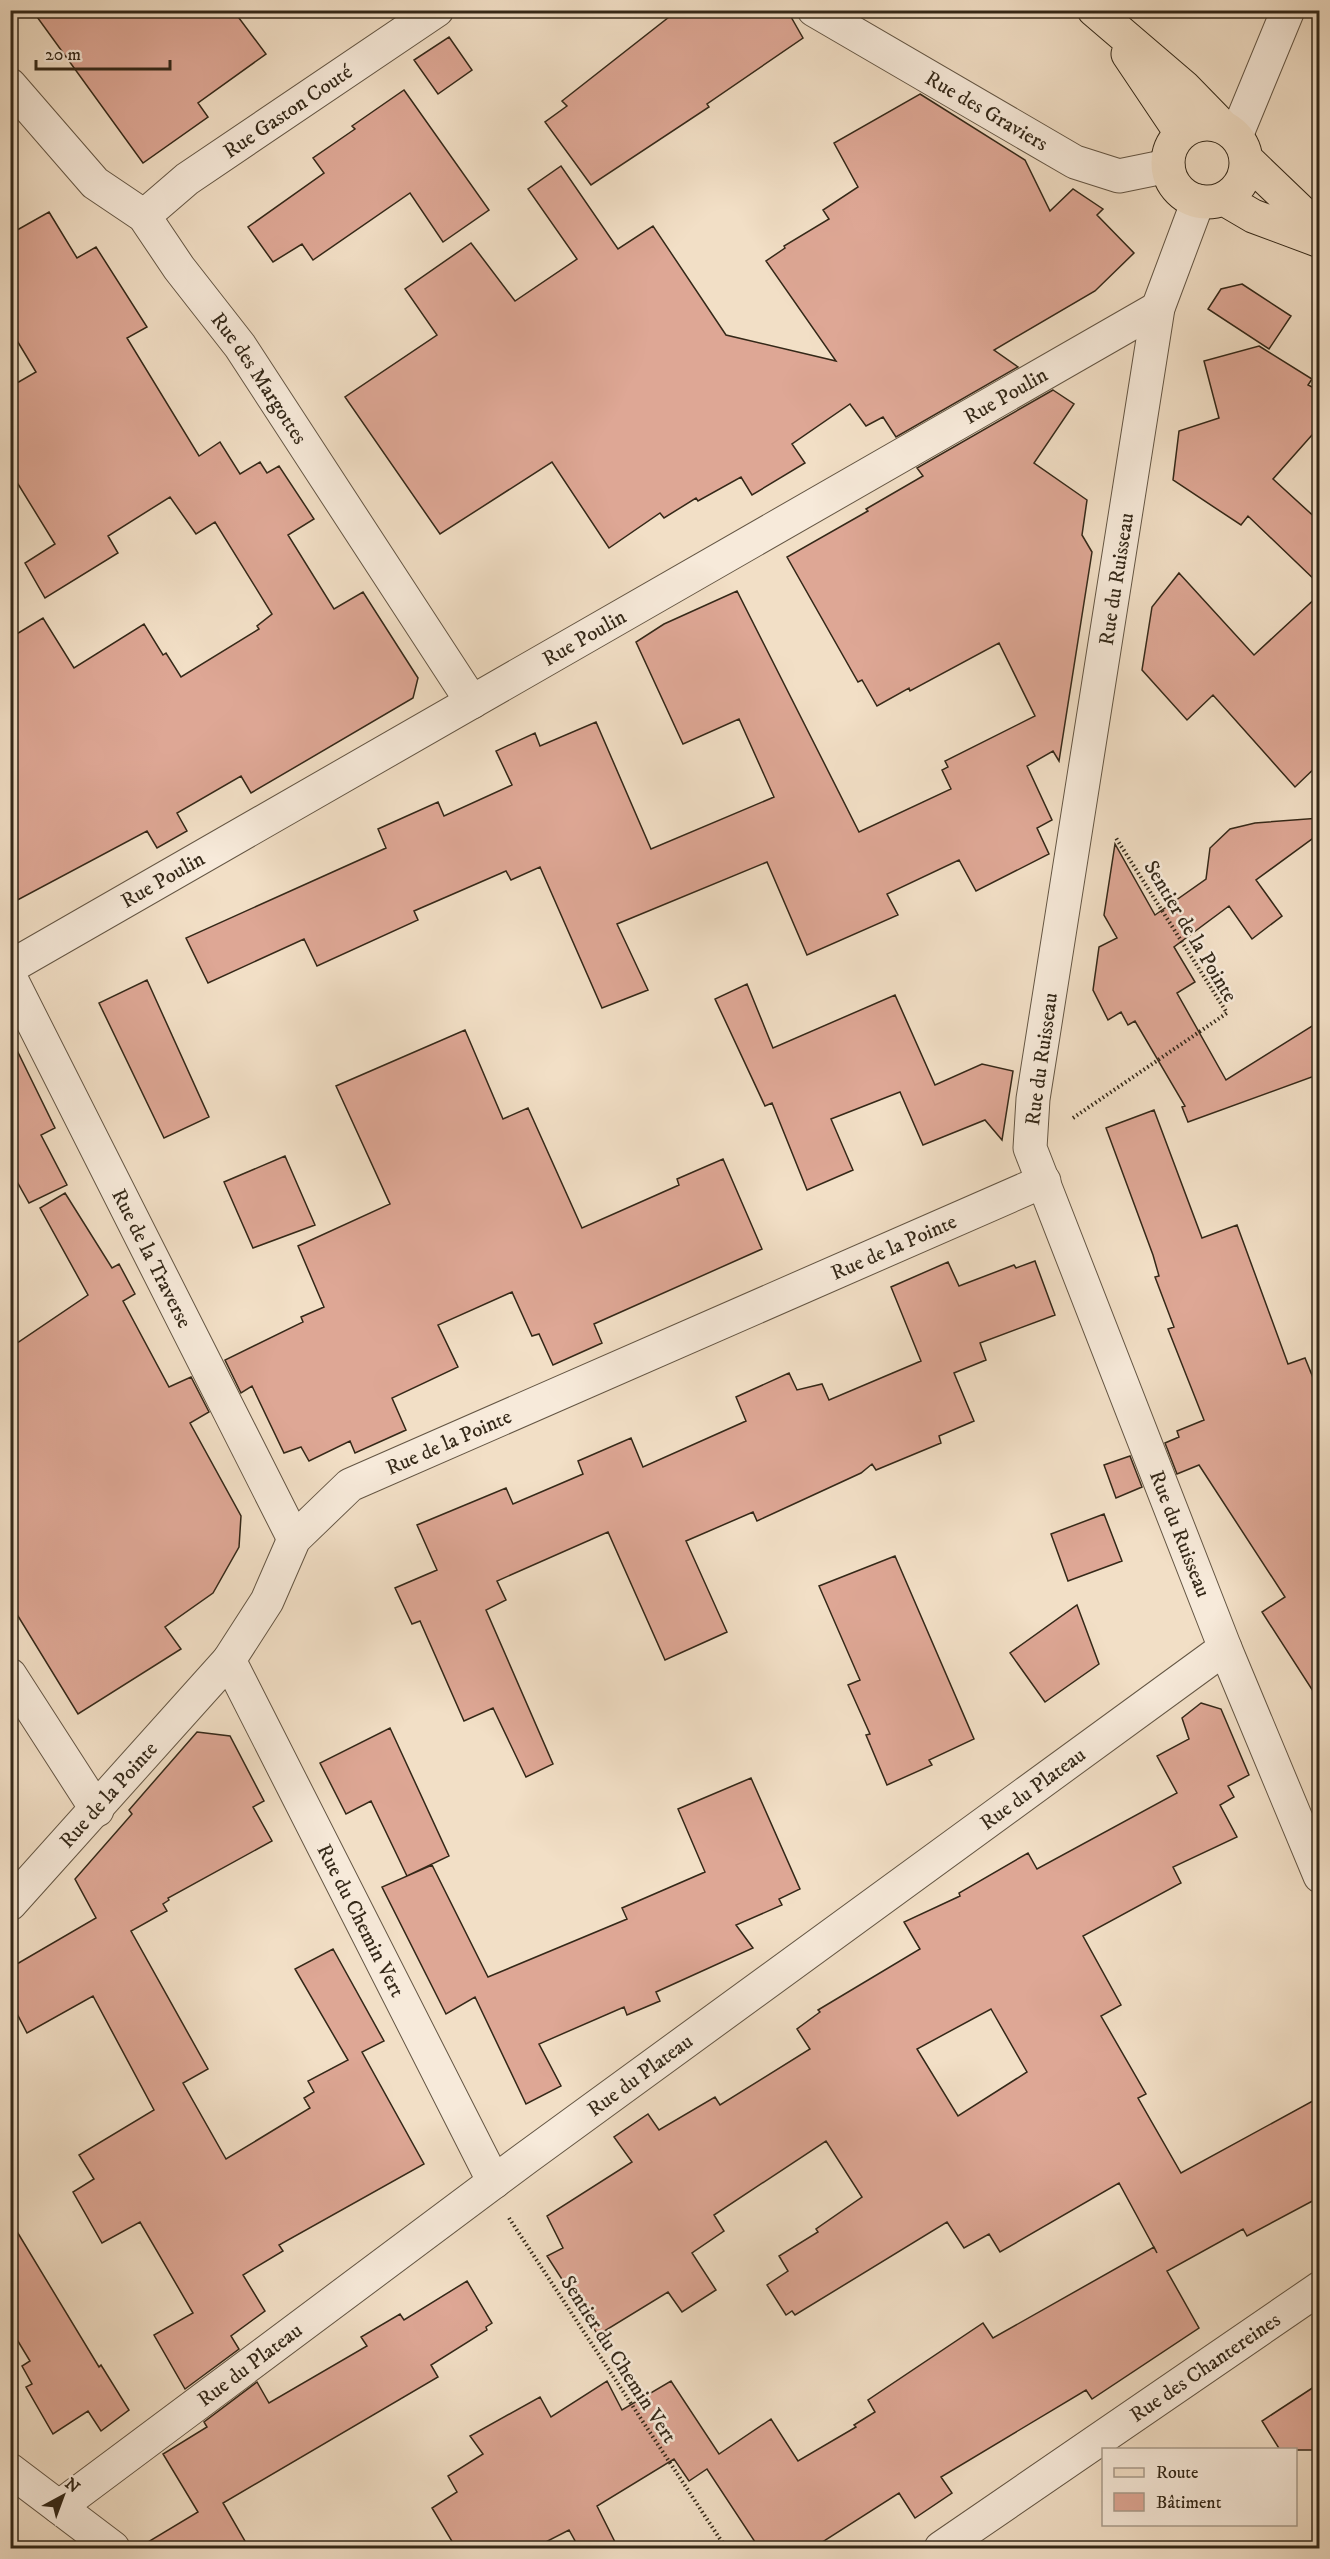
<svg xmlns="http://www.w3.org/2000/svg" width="1330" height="2559" viewBox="0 0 1330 2559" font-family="'IM FELL DW Pica',serif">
<rect width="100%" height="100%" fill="#f2dfc6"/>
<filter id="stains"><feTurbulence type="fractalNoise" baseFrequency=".00333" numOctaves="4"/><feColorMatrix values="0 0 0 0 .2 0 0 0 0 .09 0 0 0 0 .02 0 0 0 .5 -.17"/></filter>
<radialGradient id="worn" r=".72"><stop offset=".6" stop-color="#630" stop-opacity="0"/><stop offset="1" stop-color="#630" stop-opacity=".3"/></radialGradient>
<path fill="#dea795" stroke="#342818" stroke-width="1.5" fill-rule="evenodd" d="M 32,10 L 233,10 L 266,54 L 198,103 L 208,117 L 143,163 Z
M 678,10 L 787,10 L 803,38 L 707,104 L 709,107 L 591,185 L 545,122 L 567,106 L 562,101 Z
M 449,37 L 472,70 L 438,94 L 414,60 Z
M 404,90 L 489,210 L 443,242 L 410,193 L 313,260 L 302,244 L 273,262 L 248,227 L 324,173 L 313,158 L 355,129 L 352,126 Z
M 920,94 L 1025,160 L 1050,211 L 1073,189 L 1103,209 L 1097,215 L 1134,253 L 1095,291 L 994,350 L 1018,367 L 896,437 L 883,417 L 866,426 L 850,404 L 792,444 L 805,463 L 752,495 L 741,477 L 698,501 L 696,498 L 664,518 L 660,513 L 609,548 L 552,462 L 440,534 L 345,397 L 437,335 L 405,289 L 471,243 L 515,301 L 577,259 L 528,189 L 561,166 L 618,249 L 653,226 L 726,335 L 836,361 L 766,261 L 785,248 L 784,246 L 829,219 L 823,210 L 858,187 L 834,143 Z
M 49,212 L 77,258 L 96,247 L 147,327 L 127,338 L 199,456 L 220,442 L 240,474 L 260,462 L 267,473 L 279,466 L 314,519 L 288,535 L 334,609 L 363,592 L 418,678 L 413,698 L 251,793 L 241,776 L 177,813 L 187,831 L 157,848 L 147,831 L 10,904 L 10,638 L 43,618 L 74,668 L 144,624 L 163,655 L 166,653 L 181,677 L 259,629 L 257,626 L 272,614 L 215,522 L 196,534 L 170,497 L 108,536 L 118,553 L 45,598 L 25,563 L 55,544 L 10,471 L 10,387 L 36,372 L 10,329 L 10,234 Z
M 1242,284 L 1291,316 L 1269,349 L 1208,309 L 1221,289 Z
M 1259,346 L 1312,379 L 1308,385 L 1320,391 L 1320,426 L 1273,479 L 1320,522 L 1320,585 L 1248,516 L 1241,525 L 1173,480 L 1179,431 L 1219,418 L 1204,361 Z
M 1053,390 L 1074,404 L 1034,463 L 1087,500 L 1082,535 L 1092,552 L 1059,761 L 1053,751 L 1027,766 L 1052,820 L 1037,828 L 1049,854 L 976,891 L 959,860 L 887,894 L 898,915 L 807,955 L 767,862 L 617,924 L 648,990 L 602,1008 L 540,867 L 511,880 L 506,871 L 414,911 L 418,920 L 317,966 L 304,939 L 208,983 L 186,938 L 386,848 L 378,829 L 438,802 L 444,816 L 512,785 L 496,751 L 535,733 L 540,746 L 596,722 L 651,849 L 774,797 L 739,719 L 683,744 L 636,642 L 664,624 L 737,591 L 859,832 L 951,789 L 942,770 L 948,767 L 945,761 L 1035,716 L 999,643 L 910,691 L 909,688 L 877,706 L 862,680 L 858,682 L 787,557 L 868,511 L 866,509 L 923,476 L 917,468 Z
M 1179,573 L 1254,655 L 1320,594 L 1320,763 L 1295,787 L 1213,695 L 1187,720 L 1142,670 L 1152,607 Z
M 1320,818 L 1320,833 L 1256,880 L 1282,916 L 1252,939 L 1229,906 L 1174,947 L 1195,982 L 1177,993 L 1226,1080 L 1320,1021 L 1320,1074 L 1188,1122 L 1182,1107 L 1185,1106 L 1135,1021 L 1128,1025 L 1121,1012 L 1108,1020 L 1093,990 L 1099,947 L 1117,938 L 1104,915 L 1115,844 L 1155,915 L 1206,879 L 1210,848 L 1230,829 L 1255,823 Z
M 147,980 L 209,1117 L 164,1138 L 99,1003 Z
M 747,984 L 773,1048 L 895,995 L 935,1085 L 982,1064 L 1013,1071 L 1002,1140 L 985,1120 L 923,1145 L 900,1092 L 831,1119 L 853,1170 L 807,1190 L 772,1103 L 765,1106 L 715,999 Z
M 465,1030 L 503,1119 L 528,1108 L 582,1228 L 679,1185 L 677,1179 L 723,1159 L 762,1249 L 594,1324 L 602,1343 L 553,1365 L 539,1334 L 532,1336 L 512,1292 L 438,1325 L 458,1367 L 392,1398 L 406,1430 L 355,1453 L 350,1441 L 309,1461 L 301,1447 L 284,1453 L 252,1386 L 241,1393 L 225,1360 L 303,1322 L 301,1317 L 324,1307 L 298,1246 L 390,1204 L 336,1086 Z
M 10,1036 L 55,1128 L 41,1135 L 67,1185 L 29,1203 L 10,1169 Z
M 1154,1110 L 1202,1238 L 1237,1225 L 1288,1364 L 1305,1358 L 1320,1395 L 1320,1702 L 1262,1612 L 1285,1597 L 1199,1465 L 1177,1474 L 1165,1443 L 1179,1437 L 1177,1431 L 1204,1420 L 1168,1329 L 1174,1327 L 1155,1277 L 1159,1276 L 1153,1255 L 1106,1128 Z
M 285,1156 L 315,1225 L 253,1248 L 224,1182 Z
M 65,1193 L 112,1268 L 119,1264 L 135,1294 L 123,1301 L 169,1387 L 191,1377 L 209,1412 L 190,1423 L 241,1516 L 239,1547 L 213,1593 L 165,1627 L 181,1649 L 78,1714 L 10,1603 L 10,1348 L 88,1295 L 40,1208 Z
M 1035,1261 L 1055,1315 L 980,1343 L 986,1360 L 954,1373 L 974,1421 L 939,1436 L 941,1443 L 876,1470 L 872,1464 L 861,1473 L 757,1521 L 753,1512 L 686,1541 L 727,1632 L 665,1660 L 608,1532 L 497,1581 L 506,1600 L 486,1610 L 553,1764 L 526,1777 L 493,1708 L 464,1721 L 420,1621 L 412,1624 L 395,1588 L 437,1570 L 417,1525 L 506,1488 L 513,1504 L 583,1474 L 578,1461 L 631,1438 L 643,1467 L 746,1421 L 736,1397 L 789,1373 L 797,1390 L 822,1384 L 829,1400 L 921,1361 L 891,1287 L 948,1262 L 959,1286 L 1014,1265 L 1016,1268 Z
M 1130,1456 L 1142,1487 L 1116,1498 L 1104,1465 Z
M 1104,1514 L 1122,1561 L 1068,1581 L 1051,1534 Z
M 895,1556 L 974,1739 L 929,1760 L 932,1765 L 887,1785 L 866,1735 L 870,1734 L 848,1685 L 860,1680 L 819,1586 Z
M 1077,1605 L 1099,1664 L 1045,1702 L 1010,1653 Z
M 1201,1703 L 1221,1709 L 1249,1775 L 1228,1786 L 1234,1797 L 1220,1805 L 1237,1837 L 1173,1867 L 1181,1883 L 1083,1936 L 1121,2005 L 1101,2016 L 1146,2094 L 1138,2098 L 1181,2173 L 1320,2097 L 1320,2197 L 1247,2236 L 1243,2229 L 1167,2271 L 1199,2328 L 1092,2399 L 1086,2390 L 941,2477 L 952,2493 L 915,2518 L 899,2493 L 813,2548 L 759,2548 L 707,2469 L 689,2481 L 674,2459 L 597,2506 L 618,2548 L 579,2548 L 569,2530 L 534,2548 L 456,2548 L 432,2508 L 457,2492 L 448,2476 L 483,2454 L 470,2436 L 540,2397 L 551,2417 L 607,2381 L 622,2410 L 671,2381 L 719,2454 L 771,2419 L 798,2461 L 856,2427 L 854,2425 L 875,2412 L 868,2400 L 983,2323 L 993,2338 L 1154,2247 L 1157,2253 L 1119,2183 L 1000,2252 L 989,2234 L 964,2248 L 947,2222 L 795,2315 L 792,2311 L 786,2315 L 767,2285 L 788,2271 L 779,2256 L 818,2232 L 816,2229 L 862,2197 L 826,2141 L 714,2215 L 724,2231 L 692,2253 L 716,2290 L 682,2312 L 668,2292 L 598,2335 L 547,2256 L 563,2248 L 547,2216 L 632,2162 L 614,2137 L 648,2114 L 659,2130 L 715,2097 L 720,2105 L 810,2049 L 797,2029 L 820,2012 L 818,2010 L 920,1949 L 904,1922 L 960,1896 L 959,1893 L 1028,1853 L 1037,1869 L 1177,1793 L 1157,1756 L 1189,1739 L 1182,1718 ZM 991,2009 L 1027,2072 L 958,2116 L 917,2049 Z
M 390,1728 L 449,1856 L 407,1876 L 371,1801 L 346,1814 L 320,1763 Z
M 197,1732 L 230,1736 L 264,1801 L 253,1807 L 272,1841 L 168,1898 L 169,1900 L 163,1904 L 167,1911 L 131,1931 L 208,2069 L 183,2083 L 226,2159 L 310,2108 L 304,2098 L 314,2092 L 308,2081 L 348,2060 L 295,1969 L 333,1949 L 384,2041 L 362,2052 L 424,2164 L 279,2245 L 283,2251 L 243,2275 L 265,2311 L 231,2336 L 239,2349 L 185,2389 L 154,2335 L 193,2313 L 140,2222 L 102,2243 L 73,2192 L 94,2179 L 79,2155 L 154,2110 L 93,1996 L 27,2033 L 10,2000 L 10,1968 L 96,1918 L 75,1879 L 132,1814 L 129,1810 Z
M 751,1778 L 800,1889 L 779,1899 L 782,1905 L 736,1925 L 753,1948 L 656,1992 L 660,2001 L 627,2015 L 624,2007 L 539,2044 L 561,2086 L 526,2104 L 475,1997 L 446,2014 L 382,1887 L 432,1865 L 488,1977 L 627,1919 L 622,1908 L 705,1872 L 678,1809 Z
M 10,2220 L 99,2367 L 101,2365 L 129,2410 L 101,2431 L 88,2411 L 53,2434 L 26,2387 L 32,2384 L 22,2366 L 30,2361 L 10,2328 Z
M 467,2281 L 492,2323 L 486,2327 L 487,2330 L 431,2365 L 438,2377 L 223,2503 L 249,2548 L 138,2548 L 198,2512 L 163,2454 L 207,2427 L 204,2422 L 257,2382 L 269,2403 L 367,2346 L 361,2337 L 400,2314 L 404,2320 Z
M 1320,2383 L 1320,2450 L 1280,2450 L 1262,2421 Z"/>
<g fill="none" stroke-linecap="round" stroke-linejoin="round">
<g stroke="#645644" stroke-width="35">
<g id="minor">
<path id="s1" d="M 814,10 L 1075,162 L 1119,176 L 1168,166"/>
<path id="s2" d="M 10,85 L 95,183 L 144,216 L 179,268 L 240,346 L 472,702"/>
<path d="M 1236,136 L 1288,10"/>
<path id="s3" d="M 1198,201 L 1158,308 L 1033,1099 L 1030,1148 L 1225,1648 L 1320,1876"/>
<path id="s4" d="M 144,216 L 187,179 L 437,10"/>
<path id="s5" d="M 10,967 L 1158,308"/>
<path id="s6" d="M 10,977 L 294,1539"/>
<path id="s7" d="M 229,1660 L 494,2182"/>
<path d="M 10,1675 L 97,1810"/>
<path id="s8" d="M 10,1904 L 229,1660 L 267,1601 L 294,1539 L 350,1485 L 1044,1181"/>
<path d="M 10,2470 L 113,2548"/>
<path id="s9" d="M 59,2507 L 526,2158 L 1225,1648"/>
<path id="s10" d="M 941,2548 L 1320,2288"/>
</g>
</g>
<g stroke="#342818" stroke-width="35">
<path id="major" d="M 1094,10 L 1184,87 L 1222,126
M 1128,54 L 1181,133
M1168 163a39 39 0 1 1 78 0a39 39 0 1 1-78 0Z
M 1247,160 L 1320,230
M 1224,199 L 1253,216 L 1320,241"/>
</g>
<path stroke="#342818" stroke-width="4" stroke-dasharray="1.5 3" stroke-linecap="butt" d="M 1073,1118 L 1227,1013 L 1116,838
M 509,2218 L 726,2548"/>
<use href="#minor" stroke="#f7eada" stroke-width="33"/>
<use href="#major" stroke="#f2dfc6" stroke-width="33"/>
</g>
<g text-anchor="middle" stroke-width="5" stroke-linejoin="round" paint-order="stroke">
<g font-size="21" fill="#342818" stroke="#f7eada">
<text dy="7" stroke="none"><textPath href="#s1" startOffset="200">Rue des Graviers</textPath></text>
<text dy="7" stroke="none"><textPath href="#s4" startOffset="178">Rue Gaston Couté</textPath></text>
<text dy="7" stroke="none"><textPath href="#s2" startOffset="388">Rue des Margottes</textPath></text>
<text dy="7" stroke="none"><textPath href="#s5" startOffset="1148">Rue Poulin</textPath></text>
<text transform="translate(1116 579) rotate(-81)" y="7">Rue du Ruisseau</text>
<text dy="7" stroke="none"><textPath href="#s5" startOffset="662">Rue Poulin</textPath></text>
<text dy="7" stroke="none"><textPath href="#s5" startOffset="176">Rue Poulin</textPath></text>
<text transform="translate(1191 931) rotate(59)" y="7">Sentier de la Pointe</text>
<text transform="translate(1041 1059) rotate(-82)" y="7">Rue du Ruisseau</text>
<text dy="7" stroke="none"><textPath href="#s8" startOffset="1137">Rue de la Pointe</textPath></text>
<text dy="7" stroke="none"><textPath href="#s6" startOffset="315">Rue de la Traverse</textPath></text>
<text dy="7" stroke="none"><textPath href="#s8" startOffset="651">Rue de la Pointe</textPath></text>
<text dy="7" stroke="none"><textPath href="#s3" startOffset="1378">Rue du Ruisseau</textPath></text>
<text dy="7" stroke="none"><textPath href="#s9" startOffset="1210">Rue du Plateau</textPath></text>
<text dy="7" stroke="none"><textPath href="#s8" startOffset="147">Rue de la Pointe</textPath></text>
<text dy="7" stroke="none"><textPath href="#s7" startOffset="292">Rue du Chemin Vert</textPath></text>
<text dy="7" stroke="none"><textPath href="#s9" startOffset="724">Rue du Plateau</textPath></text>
<text transform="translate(619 2359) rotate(57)" y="7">Sentier du Chemin Vert</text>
<text dy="7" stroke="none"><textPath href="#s9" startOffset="238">Rue du Plateau</textPath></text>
<text dy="7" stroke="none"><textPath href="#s10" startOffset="320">Rue des Chantereines</textPath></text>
</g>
</g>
<rect width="1330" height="2559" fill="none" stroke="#f2dfc6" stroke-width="36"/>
<rect x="12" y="12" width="1306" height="2535" fill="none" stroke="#342818" stroke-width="3"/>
<rect x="18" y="18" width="1294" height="2523" fill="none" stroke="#342818" stroke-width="1.5"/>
<rect x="1102" y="2448" width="195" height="78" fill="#f7eada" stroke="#a99c8c" stroke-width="1.5"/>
<rect x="1114" y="2468" width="30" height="9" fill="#f2dfc6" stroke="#a99c8c" stroke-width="1.5"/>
<text x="1156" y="2478" font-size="18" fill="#342818">Route</text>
<rect x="1114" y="2493" width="30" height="18" fill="#dea795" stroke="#a99c8c" stroke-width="1.5"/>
<text x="1156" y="2508" font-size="18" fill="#342818">Bâtiment</text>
<g transform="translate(63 2496) rotate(41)" stroke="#f7eada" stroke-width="4.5" paint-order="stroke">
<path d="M0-4.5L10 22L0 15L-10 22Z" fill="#342818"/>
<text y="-9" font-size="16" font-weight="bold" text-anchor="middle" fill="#342818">N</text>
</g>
<path d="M36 60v9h134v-9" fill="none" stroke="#342818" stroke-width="3"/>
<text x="45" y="60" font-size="18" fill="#342818" stroke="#f7eada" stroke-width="4.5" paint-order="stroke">20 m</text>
<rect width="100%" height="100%" filter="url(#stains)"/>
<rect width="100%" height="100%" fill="url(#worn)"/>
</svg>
